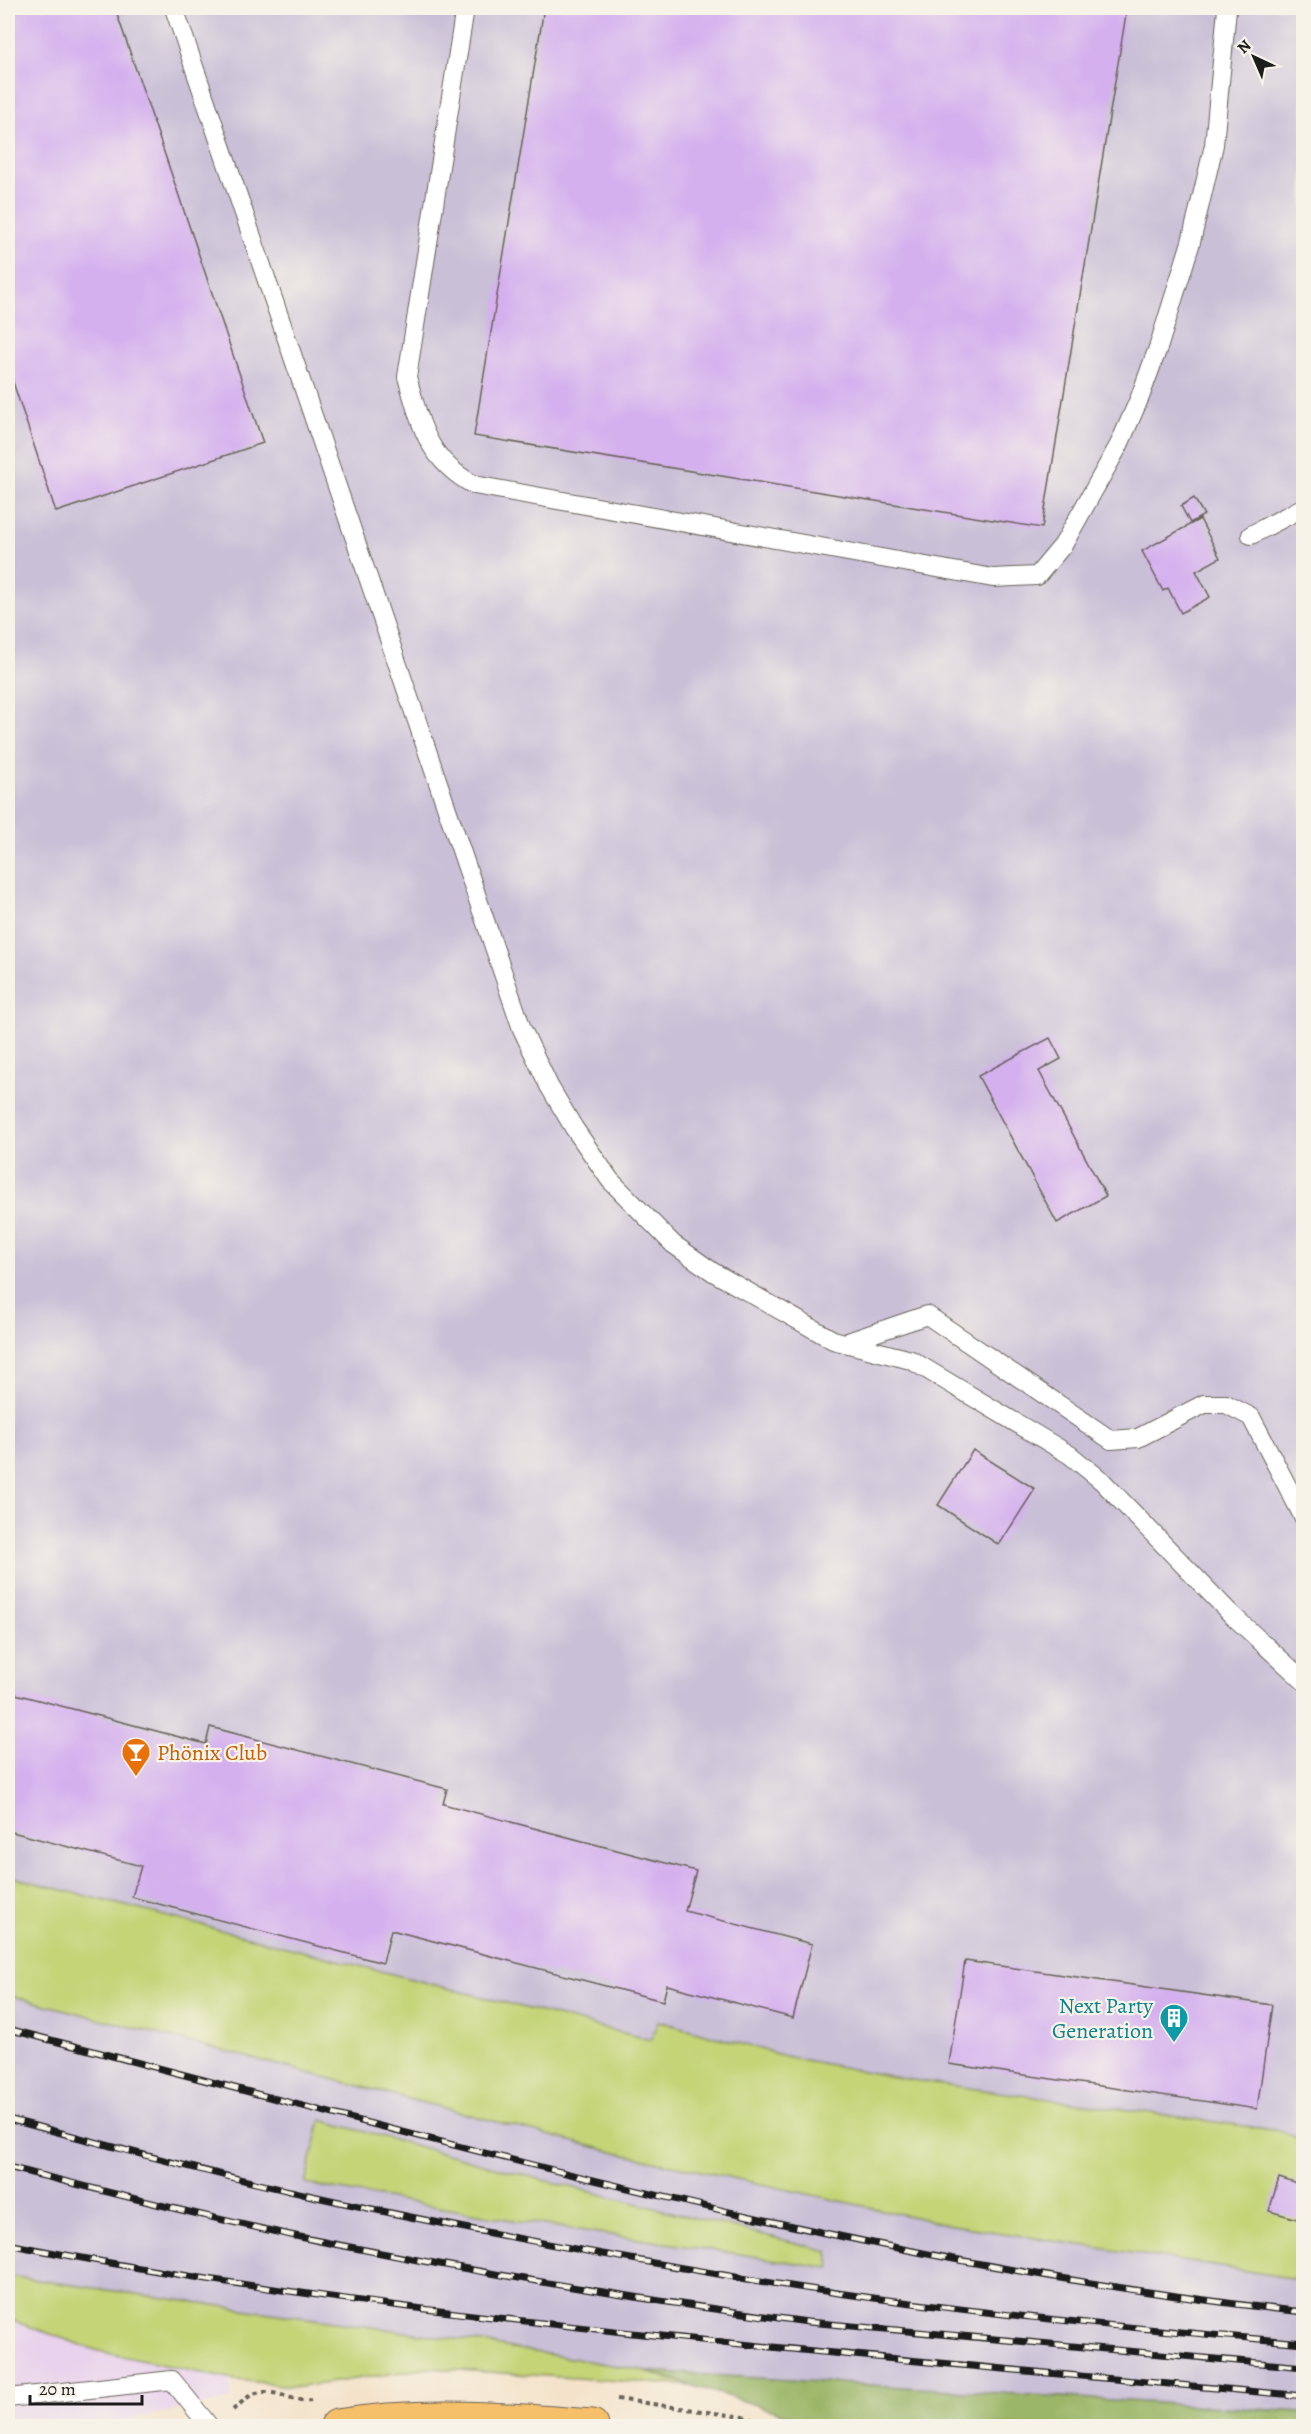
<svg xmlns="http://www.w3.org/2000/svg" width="1311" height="2434" viewBox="0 0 1311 2434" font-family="Alegreya,serif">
<rect width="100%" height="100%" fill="#f7f3e8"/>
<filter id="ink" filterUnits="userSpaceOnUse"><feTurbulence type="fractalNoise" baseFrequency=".0167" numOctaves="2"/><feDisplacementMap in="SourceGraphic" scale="12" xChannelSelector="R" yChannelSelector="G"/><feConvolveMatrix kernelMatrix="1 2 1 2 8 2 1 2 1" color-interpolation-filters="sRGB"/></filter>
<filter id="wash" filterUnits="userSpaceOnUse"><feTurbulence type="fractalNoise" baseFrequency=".008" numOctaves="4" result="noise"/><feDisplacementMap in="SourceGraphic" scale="24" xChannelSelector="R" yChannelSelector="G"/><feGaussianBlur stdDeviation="1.35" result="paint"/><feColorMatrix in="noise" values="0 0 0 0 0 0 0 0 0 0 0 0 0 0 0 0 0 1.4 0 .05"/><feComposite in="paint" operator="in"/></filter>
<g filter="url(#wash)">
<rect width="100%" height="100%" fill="#f4e3ca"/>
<path fill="#e9d2ed" d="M 8,2319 L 98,2351 L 229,2379 L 232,2400 L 91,2426 L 8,2426 Z"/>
<path fill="#c9bfd7" d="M 8,8 L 1303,8 L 1303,2141 L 1281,2131 L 905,2079 L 789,2057 L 621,2154 L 952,2225 L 1303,2280 L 1303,2412 L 646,2371 L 480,2354 L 229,2379 L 98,2351 L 8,2319 Z"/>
<path fill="#c4d477" stroke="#70784a" stroke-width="1.5" d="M 8,1876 L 651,2040 L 658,2021 L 789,2057 L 905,2079 L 1281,2131 L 1303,2141 L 1303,2280 L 952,2225 L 621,2154 L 8,1995 Z
M 321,2120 L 539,2179 L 828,2251 L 830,2268 L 519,2221 L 305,2184 Z
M 8,2276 L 471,2341 L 646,2371 L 692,2386 L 430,2368 L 300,2387 L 229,2379 L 98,2351 L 8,2319 Z"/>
<path fill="#9bb668" stroke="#5c6942" stroke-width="1.5" d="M 646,2371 L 1303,2412 L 1303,2426 L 823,2426 Z"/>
<g id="blocks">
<path fill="#d4b1ee" d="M 8,8 L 115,8 L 263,443 L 56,512 L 8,367 Z
M 544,8 L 1127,8 L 1042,528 L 474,436 Z
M 1194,498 L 1204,515 L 1190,523 L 1181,506 Z
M 1200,519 L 1220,558 L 1196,571 L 1210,597 L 1181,613 L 1168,588 L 1163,591 L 1142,551 Z
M 1050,1038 L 1061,1059 L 1039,1071 L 1106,1196 L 1057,1223 L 978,1076 Z
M 973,1450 L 1035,1489 L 999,1545 L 938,1505 Z
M 8,1692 L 206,1744 L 210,1727 L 447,1789 L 443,1804 L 696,1871 L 685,1911 L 812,1944 L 793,2018 L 667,1985 L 663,2001 L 391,1930 L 383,1963 L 132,1897 L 141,1866 L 8,1831 Z
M 965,1961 L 1272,2005 L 1257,2109 L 949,2064 Z
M 1279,2178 L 1304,2186 L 1304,2221 L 1269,2211 Z"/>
</g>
</g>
<g filter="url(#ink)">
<use href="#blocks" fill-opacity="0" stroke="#686259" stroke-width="1.5"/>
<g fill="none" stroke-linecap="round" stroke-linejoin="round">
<g stroke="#686259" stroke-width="20">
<path id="service" d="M 174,8 L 522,1029 L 549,1086 L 574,1128 L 610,1180 L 673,1244 L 713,1272 L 833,1340 L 911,1360 L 1070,1455 L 1102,1481 L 1231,1614 L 1304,1681
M 465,8 L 407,377 C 421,425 427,459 474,485 L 993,578 L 1037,576 L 1063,545 L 1119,445 L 1140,397 L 1159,345 L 1191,242 L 1214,145 L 1227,9
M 1251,535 L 1304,507
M 845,1343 L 927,1315 L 1111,1440 L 1138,1438 L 1204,1404 L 1226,1404 L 1251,1417 L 1304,1518
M 8,2398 L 172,2380 L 209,2426"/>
</g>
<g stroke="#686259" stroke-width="35">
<path id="primary" d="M 337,2426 C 421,2412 508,2419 592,2426"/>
</g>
<path stroke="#686259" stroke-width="4" stroke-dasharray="4.5 4.5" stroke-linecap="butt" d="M 617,2399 L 743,2417 L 775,2426
M 233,2410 C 239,2405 245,2399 251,2395 C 271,2385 291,2403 311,2400
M 152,2426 L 170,2424"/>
<use href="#service" stroke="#fff" stroke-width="18"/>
<use href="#primary" stroke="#f6c06b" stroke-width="33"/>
<g stroke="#1c1c1c" stroke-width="7">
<path id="rail" d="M 8,2029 C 433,2138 866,2265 1304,2312
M 8,2119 C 101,2143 195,2170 290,2191 C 431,2223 575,2250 718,2274 C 912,2308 1108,2326 1304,2343
M 8,2167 C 116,2194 224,2222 334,2244 C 491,2275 649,2301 808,2322 L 1304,2367
M 8,2244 C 205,2283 404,2308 605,2330 C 837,2355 1070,2375 1304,2396"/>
</g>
<use href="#rail" stroke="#f7f3e8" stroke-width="4.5" stroke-dasharray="14" stroke-linecap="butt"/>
</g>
</g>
<defs>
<g id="bar-pin" transform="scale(1.5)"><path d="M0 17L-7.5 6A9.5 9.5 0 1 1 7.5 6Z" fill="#e8710a" stroke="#f7f3e8"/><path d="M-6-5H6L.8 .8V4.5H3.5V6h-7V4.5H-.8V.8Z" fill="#fff"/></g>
<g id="building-pin" transform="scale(1.5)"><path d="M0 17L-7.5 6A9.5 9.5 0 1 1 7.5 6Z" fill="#0f9aa8" stroke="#f7f3e8"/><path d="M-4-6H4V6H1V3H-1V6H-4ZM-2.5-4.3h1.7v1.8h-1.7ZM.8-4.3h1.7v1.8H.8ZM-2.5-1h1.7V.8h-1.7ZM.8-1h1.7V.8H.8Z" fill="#fff"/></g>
</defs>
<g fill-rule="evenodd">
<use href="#bar-pin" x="136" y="1752"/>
<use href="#building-pin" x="1174" y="2018"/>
</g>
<g text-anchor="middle" stroke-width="4.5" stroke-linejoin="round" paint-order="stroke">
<g font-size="22" fill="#c56008" stroke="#f7f3e8" text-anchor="start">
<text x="157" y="1760">Phönix Club</text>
</g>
<g font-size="22" fill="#0d838f" stroke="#f7f3e8" text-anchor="end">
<text x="1153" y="2013">Next Party<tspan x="1153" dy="25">Generation</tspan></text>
</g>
</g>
<rect width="1311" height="2434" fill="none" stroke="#f7f3e8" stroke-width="30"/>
<g transform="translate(1254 57) rotate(316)" stroke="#f7f3e8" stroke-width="4.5" paint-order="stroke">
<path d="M0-4.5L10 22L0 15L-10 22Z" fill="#1c1c1c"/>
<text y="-9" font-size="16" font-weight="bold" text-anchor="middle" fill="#1c1c1c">N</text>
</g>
<path d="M30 2395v9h112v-9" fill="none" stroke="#1c1c1c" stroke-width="3"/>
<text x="39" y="2395" font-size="18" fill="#1c1c1c" stroke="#f7f3e8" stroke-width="4.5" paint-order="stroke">20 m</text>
</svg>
